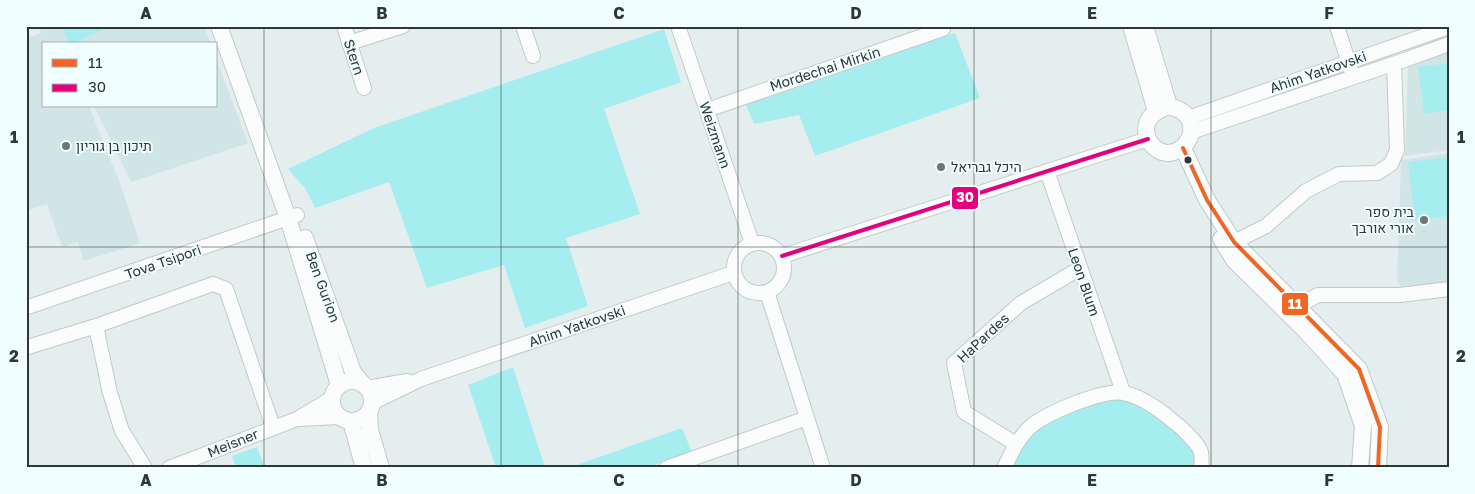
<svg xmlns="http://www.w3.org/2000/svg" width="1475" height="494" viewBox="0 0 1475 494" font-family="'Golos Text',Heebo,sans-serif">
<rect width="100%" height="100%" fill="#e5eeee"/>
<path fill="#d2e5e6" d="M 39,26 L 204,26 L 211,44 L 44,44 L 44,106 L 89,106 L 121,186 L 140,243 L 84,261 L 78,242 L 62,247 L 47,204 L 26,211 L 26,38 L 41,33 Z
M 1449,51 L 1449,150 L 1405,156 L 1408,66 Z
M 216,58 L 248,143 L 131,182 L 94,106 L 216,106 Z
M 1449,153 L 1449,282 L 1402,288 L 1397,281 L 1401,160 Z"/>
<path fill="#a6edf0" d="M 62,26 L 107,26 L 108,28 L 69,44 Z
M 664,29 L 681,82 L 604,109 L 640,214 L 566,238 L 588,306 L 525,328 L 504,265 L 427,288 L 389,182 L 315,208 L 305,188 L 288,169 L 374,128 Z
M 955,33 L 980,98 L 815,156 L 799,115 L 754,124 L 746,105 Z
M 1448,63 L 1449,110 L 1424,114 L 1418,67 Z
M 1449,157 L 1449,216 L 1415,220 L 1408,162 Z
M 513,367 L 545,468 L 496,468 L 468,385 Z
M 1123,392 L 1181,427 L 1202,468 L 1004,468 L 1042,418 Z
M 682,428 L 692,452 L 645,468 L 568,468 Z
M 257,447 L 265,468 L 236,468 L 232,456 Z"/>
<g fill="none" stroke-linecap="round" stroke-linejoin="round">
<g stroke="#c3c9c9" stroke-width="16">
<path id="minor" d="M 344,26 L 364,88
M 523,26 L 533,56
M 678,26 L 752,243
M 1337,26 L 1351,70
M 349,43 L 403,26
M 707,110 L 943,29
M 1188,118 L 1449,27
M 1191,132 L 1399,62 L 1449,44
M 1047,171 L 1123,392
M 1234,242 L 1266,226 L 1306,191 L 1339,174 L 1377,173 L 1391,164 L 1397,150 L 1394,64
M734 268a25 25 0 1 1 50 0a25 25 0 1 1-50 0Z
M 782,256 L 1148,139
M 767,292 L 823,468
M 1298,306 L 1318,295 L 1400,295 L 1449,289
M 28,307 L 297,215
M 96,326 L 110,393 L 122,431 L 145,468
M 28,347 L 96,326 L 213,284 L 226,289 L 273,427
M 367,388 L 407,381
M 372,403 L 421,379 L 733,273
M 300,419 L 339,417
M 1016,444 L 964,412 L 954,363 L 1021,303 L 1079,269
M 169,468 L 297,419 L 332,398
M 666,468 L 807,418
M 1004,468 C 1011,454 1017,440 1028,429 C 1043,414 1103,389 1123,393 C 1141,396 1160,410 1173,421 C 1181,427 1198,443 1201,452 C 1202,457 1201,463 1202,468"/>
</g>
<g stroke="#c3c9c9" stroke-width="18">
<path id="tertiary" d="M 219,26 L 288,218 L 339,385
M 1131,26 L 1156,111
M 1145,26 L 1169,106
M 1169,106 C 1174,108 1179,109 1183,112 C 1207,132 1174,168 1153,146 C 1148,141 1146,135 1146,129 C 1147,115 1158,110 1169,106 Z
M 1183,148 L 1207,200 L 1234,242 L 1359,369 L 1380,427 L 1378,468
M 305,238 L 353,372 L 362,383
M 1221,239 L 1234,260 L 1305,330 L 1345,374 L 1363,426 L 1360,468
M332 401a20 20 0 1 1 40 0a20 20 0 1 1-40 0Z
M 369,411 L 370,430 L 381,468
M 351,421 L 364,468"/>
</g>
<use href="#minor" stroke="#fbfcfc" stroke-width="14"/>
<use href="#tertiary" stroke="#fbfcfc" stroke-width="16"/>
<g stroke="#f1feff" stroke-width="8">
<path id="bus-1" d="M 1183,148 L 1207,200 L 1234,242 L 1359,369 L 1380,427 L 1378,468"/>
</g>
<g stroke="#f1feff" stroke-width="8">
<path id="bus-2" d="M 782,256 L 1148,139"/>
</g>
<use href="#bus-1" stroke="#f26522" stroke-width="4"/>
<use href="#bus-2" stroke="#e5007d" stroke-width="4"/>
</g>
<path fill="none" stroke="#2f3636" stroke-width="1" stroke-opacity="0.55" d="M 264,26 L 264,468M 501,26 L 501,468M 738,26 L 738,468M 974,26 L 974,468M 1211,26 L 1211,468M 26,247 L 1449,247"/>
<g fill="#6f7676" stroke="#f1feff" stroke-width="2">
<circle cx="66" cy="146" r="5"/>
<circle cx="941" cy="167" r="5"/>
<circle cx="1424" cy="220" r="5"/>
</g>
<circle fill="#2f3636" stroke="#f1feff" stroke-width="2" cx="1188" cy="160" r="4.5"/>
<g text-anchor="middle" stroke-width="4" stroke-linejoin="round" paint-order="stroke">
<g font-size="14" fill="#2f3636" stroke="#f1feff">
<text transform="translate(354 57) rotate(72)" y="5">Stern</text>
<text transform="translate(825 69) rotate(-18)" y="5">Mordechai Mirkin</text>
<text transform="translate(1318 72) rotate(-19)" y="5">Ahim Yatkovski</text>
<text transform="translate(715 135) rotate(71)" y="5">Weizmann</text>
<text transform="translate(163 262) rotate(-19)" y="5">Tova Tsipori</text>
<text transform="translate(1084 282) rotate(71)" y="5">Leon Blum</text>
<text transform="translate(323 287) rotate(70)" y="5">Ben Gurion</text>
<text transform="translate(577 326) rotate(-19)" y="5">Ahim Yatkovski</text>
<text transform="translate(983 338) rotate(-43)" y="5">HaPardes</text>
<text transform="translate(233 443) rotate(-22)" y="5">Meisner</text>
</g>
<g font-size="14" fill="#2f3636" stroke="#f1feff" text-anchor="start">
<text x="76" y="151">תיכון בן גוריון</text>
<text x="951" y="172">היכל גבריאל</text>
<text x="1414" y="217" text-anchor="end">בית ספר<tspan x="1414" dy="16">אורי אורבך</tspan></text>
</g>
</g>
<g stroke="#f1feff" stroke-width="2">
<rect x="951" y="186" width="28" height="24" rx="5" fill="#e5007d"/>
<rect x="1281" y="292" width="28" height="24" rx="5" fill="#f26522"/>
</g>
<g font-size="14" text-anchor="middle" font-weight="bold" fill="#fff">
<text x="965" y="202">30</text>
<text x="1295" y="309">11</text>
</g>
<rect width="1475" height="494" fill="none" stroke="#f1feff" stroke-width="55"/>
<rect x="42" y="42" width="175" height="65" fill="#f1feff" stroke="#a3aeaf"/>
<rect x="52" y="59" width="25" height="8" fill="#f26522" stroke="#a3aeaf"/>
<text x="88" y="68" font-size="15" fill="#2f3636">11</text>
<rect x="52" y="84" width="25" height="8" fill="#e5007d" stroke="#a3aeaf"/>
<text x="88" y="92" font-size="15" fill="#2f3636">30</text>
<rect x="28" y="28" width="1420" height="438" fill="none" stroke="#2f3636" stroke-width="2"/>
<g font-size="16" text-anchor="middle" font-weight="bold" fill="#2f3636">
<text x="146" y="19">A</text>
<text x="382" y="19">B</text>
<text x="619" y="19">C</text>
<text x="856" y="19">D</text>
<text x="1092" y="19">E</text>
<text x="1329" y="19">F</text>
<text x="14" y="143">1</text>
<text x="1461" y="143">1</text>
<text x="14" y="362">2</text>
<text x="1461" y="362">2</text>
<text x="146" y="486">A</text>
<text x="382" y="486">B</text>
<text x="619" y="486">C</text>
<text x="856" y="486">D</text>
<text x="1092" y="486">E</text>
<text x="1329" y="486">F</text>
</g>
</svg>
